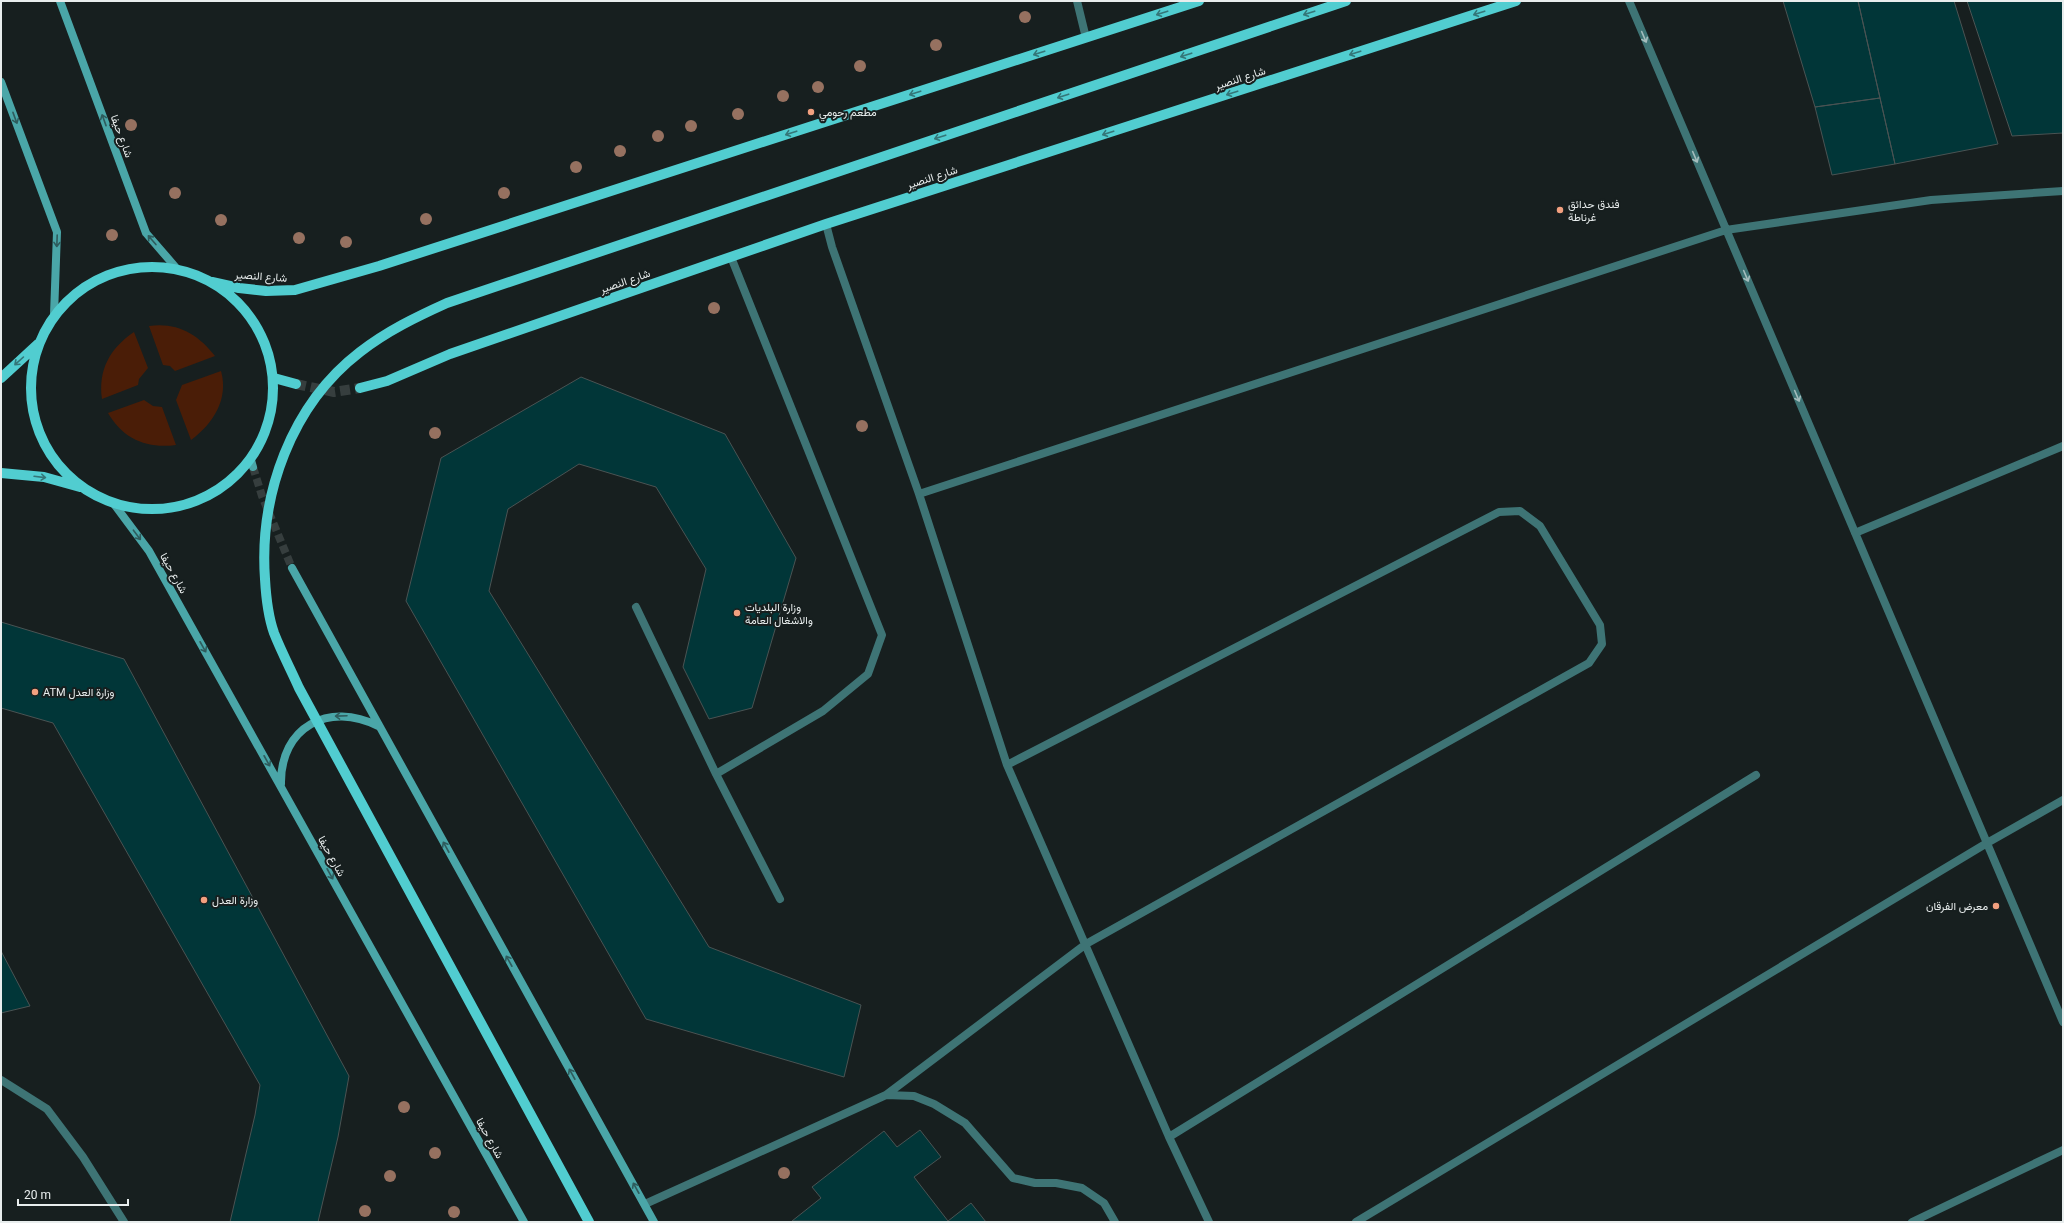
<svg xmlns="http://www.w3.org/2000/svg" width="2064" height="1223" viewBox="0 0 2064 1223" font-family="Roboto,Vazirmatn,sans-serif">
<rect width="100%" height="100%" fill="#171f1f"/>
<path fill="#4a1d07" d="M 149,326 C 177,322 198,334 215,356 L 175,371 L 170,366 L 163,365 Z
M 134,332 L 148,368 L 139,379 L 138,385 L 102,399 C 98,370 110,348 134,332 Z
M 221,371 C 229,399 213,424 191,440 L 176,400 L 182,385 Z
M 144,400 L 153,406 L 162,407 L 176,445 C 147,449 123,439 108,413 Z"/>
<path fill="#013638" stroke="#4a5353" d="M 1783,1 L 1858,1 L 1880,98 L 1815,107 Z
M 1858,1 L 1954,1 L 1998,144 L 1895,164 Z
M 1967,1 L 2063,1 L 2063,133 L 2012,136 Z
M 1880,98 L 1895,164 L 1832,175 L 1815,107 Z
M 581,377 L 725,434 L 796,558 L 752,708 L 709,719 L 683,667 L 706,569 L 656,487 L 579,464 L 508,509 L 489,591 L 709,947 L 861,1005 L 844,1077 L 646,1019 L 406,601 L 441,458 Z
M 1,622 L 124,659 L 349,1076 L 338,1137 L 318,1222 L 230,1222 L 255,1115 L 260,1085 L 53,723 L 1,708 Z
M 1,951 L 30,1006 L 1,1013 Z
M 920,1130 L 941,1157 L 914,1177 L 948,1221 L 971,1203 L 986,1222 L 792,1221 L 821,1198 L 812,1187 L 884,1131 L 897,1147 Z"/>
<g fill="none" stroke-linecap="round" stroke-linejoin="round">
<path stroke="#363e3e" stroke-width="8" stroke-dasharray="8 4" stroke-linecap="butt" d="M 253,467 L 262,496 L 292,568"/>
<path stroke="#363e3e" stroke-width="10" stroke-dasharray="10 5" stroke-linecap="butt" d="M 296,384 L 334,392 L 360,388"/>
<path stroke="#3e7475" stroke-width="8" d="M 636,607 L 716,774 L 780,899
M 716,774 L 823,711 L 868,674 L 882,635 L 731,257"/>
<path stroke="#3e7475" stroke-width="8" d="M 1077,1 L 1086,38
M 1629,1 L 2063,1022
M 826,224 L 832,247 L 919,494 L 1007,765 L 1169,1137 L 1209,1222
M 919,494 L 1726,230 L 1931,200 L 2063,191
M 1855,533 L 2063,446
M 1,1080 L 47,1109 L 83,1157 L 124,1222
M 886,1095 L 914,1096 L 934,1104 L 965,1123 L 1013,1178 L 1035,1183 L 1056,1183 L 1082,1188 L 1104,1203 L 1115,1222
M 1169,1137 L 1756,775
M 645,1204 L 886,1095 L 1086,944 L 1589,663 L 1602,644 L 1600,625 L 1540,526 L 1520,511 L 1499,512 L 1007,765
M 1356,1222 L 1987,843 L 2063,800
M 1912,1222 L 2063,1150"/>
<path stroke="#4aa6a8" stroke-width="8" d="M 60,1 L 146,233 L 178,270
M 1,82 L 57,232 L 54,315
M 251,460 L 253,467
M 114,504 L 149,551 L 524,1222
M 292,568 L 654,1222
M 281,784 C 280,727 329,701 378,726"/>
<path stroke="#51cdd0" stroke-width="10" d="M31 388a121 121 0 1 1 242 0a121 121 0 1 1-242 0Z
M 212,282 L 239,288 L 266,291 L 295,290 L 379,266 L 1199,1
M 1,378 L 38,344
M 274,378 L 296,384
M 360,388 L 387,381 L 450,354 L 826,224 L 1516,1
M 1,473 L 44,477 L 80,487"/>
<path stroke="#51cdd0" stroke-width="10" d="M 589,1222 L 299,688 C 291,670 281,651 274,633 C 268,616 266,597 265,579 C 259,495 291,405 360,352 C 387,331 416,317 447,303 L 1346,1"/>
</g>
<g fill="#967160">
<circle cx="1025" cy="17" r="6"/>
<circle cx="936" cy="45" r="6"/>
<circle cx="860" cy="66" r="6"/>
<circle cx="818" cy="87" r="6"/>
<circle cx="783" cy="96" r="6"/>
<circle cx="738" cy="114" r="6"/>
<circle cx="131" cy="125" r="6"/>
<circle cx="691" cy="126" r="6"/>
<circle cx="658" cy="136" r="6"/>
<circle cx="620" cy="151" r="6"/>
<circle cx="576" cy="167" r="6"/>
<circle cx="175" cy="193" r="6"/>
<circle cx="504" cy="193" r="6"/>
<circle cx="426" cy="219" r="6"/>
<circle cx="221" cy="220" r="6"/>
<circle cx="112" cy="235" r="6"/>
<circle cx="299" cy="238" r="6"/>
<circle cx="346" cy="242" r="6"/>
<circle cx="714" cy="308" r="6"/>
<circle cx="862" cy="426" r="6"/>
<circle cx="435" cy="433" r="6"/>
<circle cx="404" cy="1107" r="6"/>
<circle cx="435" cy="1153" r="6"/>
<circle cx="784" cy="1173" r="6"/>
<circle cx="390" cy="1176" r="6"/>
<circle cx="365" cy="1211" r="6"/>
<circle cx="454" cy="1212" r="6"/>
</g>
<defs><path id="oneway-shaft" d="M-6 0H5M1.5-3L5.5 0L1.5 3" fill="none" stroke-width="1.6" stroke-linecap="round" stroke-linejoin="round"/></defs>
<g stroke="#347678">
<use href="#oneway-shaft" transform="translate(1162 13) rotate(162)"/>
<use href="#oneway-shaft" transform="translate(1309 13) rotate(162)"/>
<use href="#oneway-shaft" transform="translate(1479 13) rotate(162)"/>
<use href="#oneway-shaft" transform="translate(1039 53) rotate(162)"/>
<use href="#oneway-shaft" transform="translate(1355 53) rotate(162)"/>
<use href="#oneway-shaft" transform="translate(1186 55) rotate(162)"/>
<use href="#oneway-shaft" transform="translate(915 93) rotate(162)"/>
<use href="#oneway-shaft" transform="translate(1232 93) rotate(162)"/>
<use href="#oneway-shaft" transform="translate(1063 96) rotate(162)"/>
<use href="#oneway-shaft" transform="translate(791 133) rotate(162)"/>
<use href="#oneway-shaft" transform="translate(1108 133) rotate(162)"/>
<use href="#oneway-shaft" transform="translate(940 137) rotate(162)"/>
<use href="#oneway-shaft" transform="translate(19 361) rotate(138)"/>
<use href="#oneway-shaft" transform="translate(40 477) rotate(7)"/>
</g>
<g stroke="#a4bdbd">
<use href="#oneway-shaft" transform="translate(1644 37) rotate(67)"/>
<use href="#oneway-shaft" transform="translate(1695 157) rotate(67)"/>
<use href="#oneway-shaft" transform="translate(1746 276) rotate(67)"/>
<use href="#oneway-shaft" transform="translate(1797 396) rotate(67)"/>
</g>
<g stroke="#2e5c5d">
<use href="#oneway-shaft" transform="translate(15 118) rotate(70)"/>
<use href="#oneway-shaft" transform="translate(104 120) rotate(-110)"/>
<use href="#oneway-shaft" transform="translate(152 240) rotate(-131)"/>
<use href="#oneway-shaft" transform="translate(57 241) rotate(92)"/>
<use href="#oneway-shaft" transform="translate(137 535) rotate(53)"/>
<use href="#oneway-shaft" transform="translate(203 647) rotate(61)"/>
<use href="#oneway-shaft" transform="translate(341 716) rotate(178)"/>
<use href="#oneway-shaft" transform="translate(267 761) rotate(61)"/>
<use href="#oneway-shaft" transform="translate(446 847) rotate(-119)"/>
<use href="#oneway-shaft" transform="translate(330 874) rotate(61)"/>
<use href="#oneway-shaft" transform="translate(509 961) rotate(-119)"/>
<use href="#oneway-shaft" transform="translate(572 1074) rotate(-119)"/>
<use href="#oneway-shaft" transform="translate(636 1188) rotate(-119)"/>
</g>
<g fill="#f2a07f" stroke="#171f1f" stroke-width="1.5">
<circle cx="811" cy="112" r="4"/>
<circle cx="1560" cy="210" r="4"/>
<circle cx="737" cy="613" r="4"/>
<circle cx="35" cy="692" r="4"/>
<circle cx="204" cy="900" r="4"/>
<circle cx="1996" cy="906" r="4"/>
</g>
<g text-anchor="middle" stroke-width="4" stroke-linejoin="round" paint-order="stroke">
<g font-size="11" fill="#e8eded" stroke="#171f1f">
<text transform="translate(1240 78) rotate(-18)" y="4">شارع النصیر</text>
<text transform="translate(122 136) rotate(70)" y="4">شارع حيفا</text>
<text transform="translate(932 177) rotate(-18)" y="4">شارع النصیر</text>
<text transform="translate(261 276) rotate(4)" y="4">شارع النصیر</text>
<text transform="translate(625 281) rotate(-19)" y="4">شارع النصیر</text>
<text transform="translate(174 573) rotate(61)" y="4">شارع حيفا</text>
<text transform="translate(332 856) rotate(61)" y="4">شارع حيفا</text>
<text transform="translate(490 1138) rotate(61)" y="4">شارع حيفا</text>
</g>
<g font-size="11" fill="#e8eded" stroke="#171f1f" text-anchor="start">
<text x="819" y="116">مطعم رحومي</text>
<text x="1568" y="208">فندق حدائق<tspan x="1568" dy="13">غرناطة</tspan></text>
<text x="745" y="611">وزارة البلديات<tspan x="745" dy="13">والاشغال العامة</tspan></text>
<text x="43" y="696">ATM وزارة العدل</text>
<text x="212" y="904">وزارة العدل</text>
<text x="1988" y="910" text-anchor="end">معرض الفرقان</text>
</g>
</g>
<rect width="2064" height="1223" fill="none" stroke="#e8eded" stroke-width="4"/>
<path d="M18 1199v6h110v-6" fill="none" stroke="#e8eded" stroke-width="2"/>
<text x="24" y="1199" font-size="12" fill="#e8eded" stroke="#171f1f" stroke-width="3" paint-order="stroke">20 m</text>
</svg>
